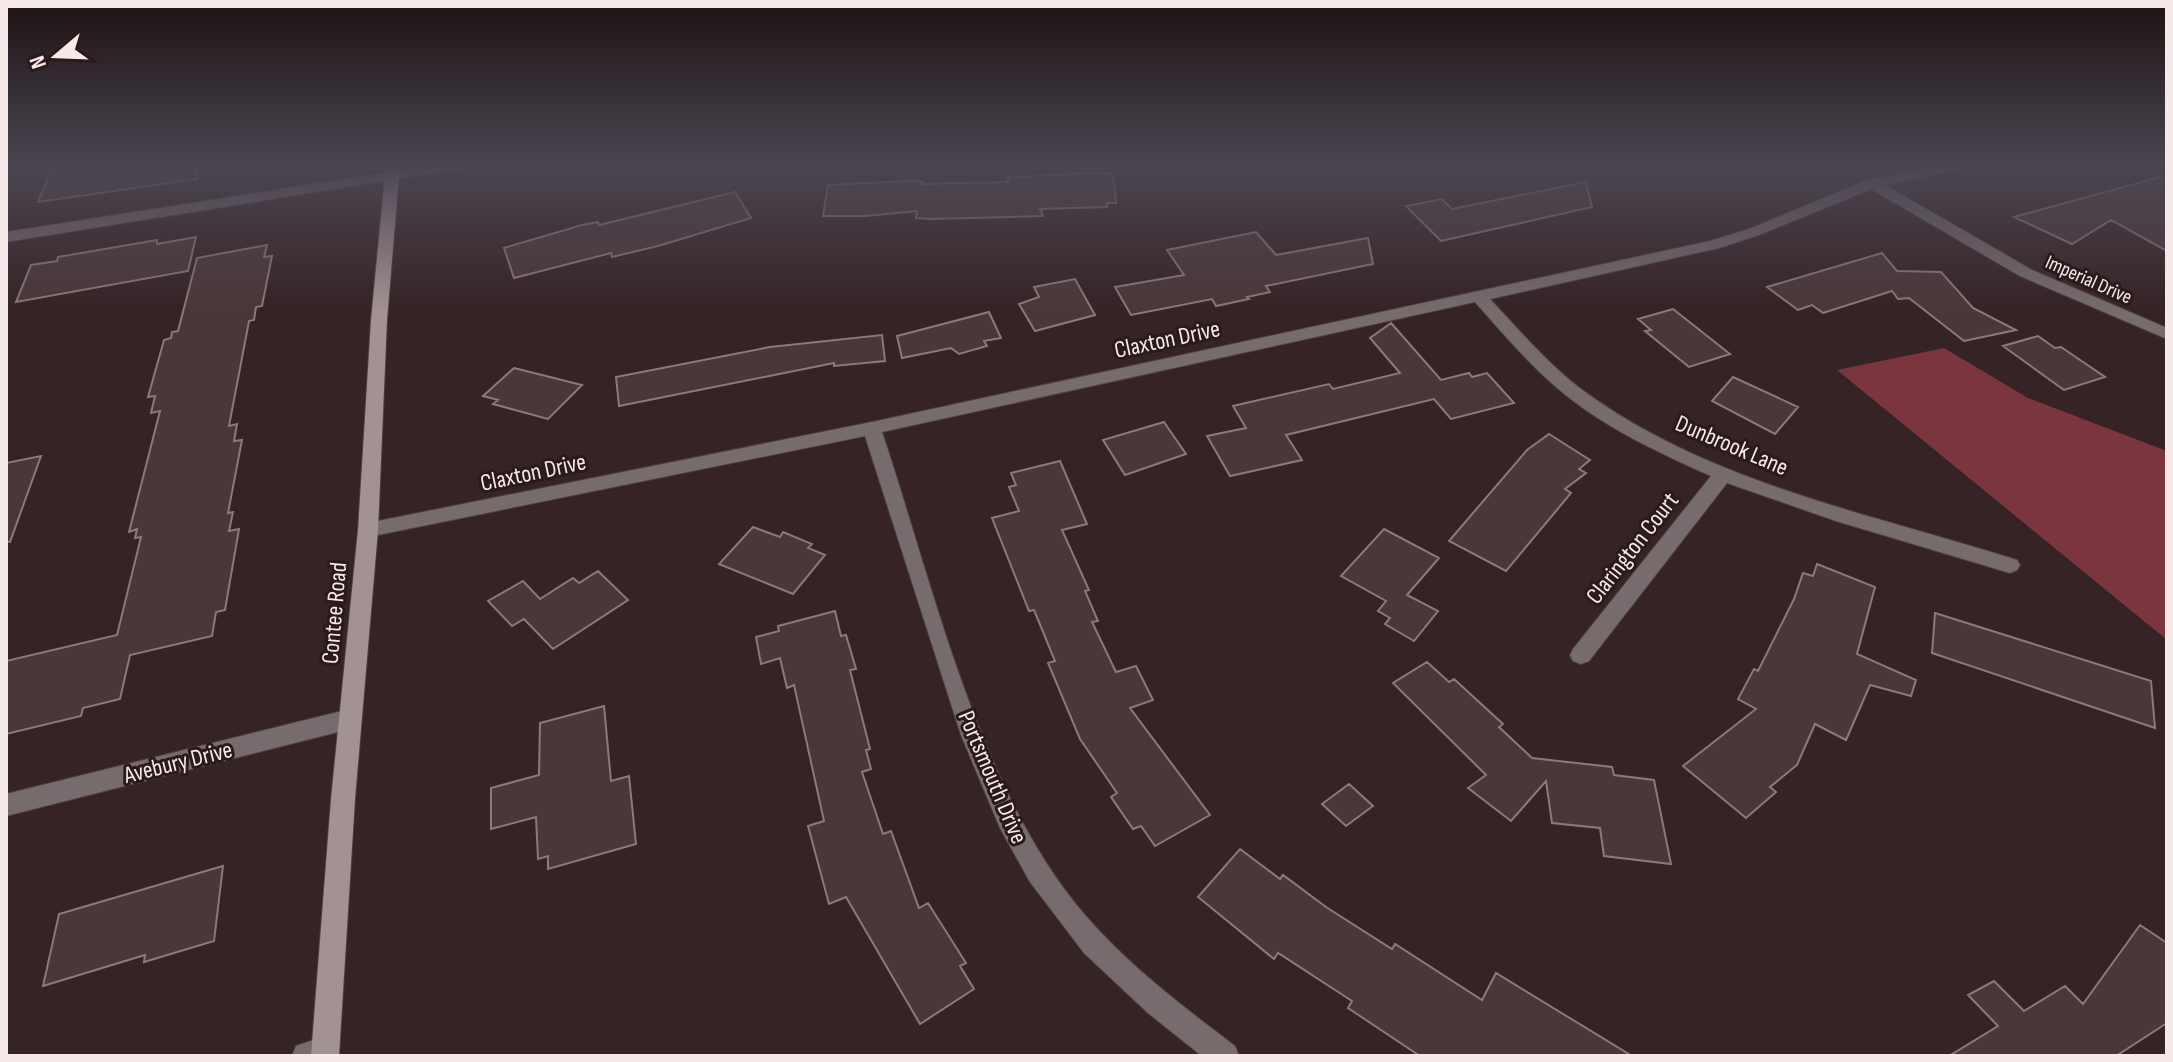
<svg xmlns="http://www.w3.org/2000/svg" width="2173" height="1062" viewBox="0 0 2173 1062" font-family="'Sofia Sans Condensed',sans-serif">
<rect width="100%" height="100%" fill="#352325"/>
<path fill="#7b353f" d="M 1944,348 L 2028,398 L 2167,451 L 2167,640 L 1837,370 Z"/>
<path fill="#4a3739" stroke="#8e7879" stroke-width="2" d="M 54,164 L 196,164 L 197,179 L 38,202 Z
M 1097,173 L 1113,174 L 1116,203 L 1107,203 L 1107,207 L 1040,209 L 1043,216 L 931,219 L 916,218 L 917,211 L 866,216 L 823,216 L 828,185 L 909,181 L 922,181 L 921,184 L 1008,182 L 1008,177 Z
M 2167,175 L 2167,251 L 2111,220 L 2072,244 L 2014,217 Z
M 1586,182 L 1592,207 L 1441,241 L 1406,206 L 1442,199 L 1452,209 Z
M 735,192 L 751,218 L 658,246 L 612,257 L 611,253 L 514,278 L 504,248 L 582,225 L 598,222 L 599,225 Z
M 1256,232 L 1276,255 L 1368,238 L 1373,264 L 1266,286 L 1270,292 L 1247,297 L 1249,299 L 1216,306 L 1212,299 L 1131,315 L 1115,287 L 1184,275 L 1167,250 Z
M 196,237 L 188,271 L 16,302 L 31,265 L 57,261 L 58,257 L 157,240 L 157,244 Z
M 267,245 L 264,257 L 272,256 L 262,306 L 256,307 L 254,320 L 249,321 L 229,426 L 237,424 L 234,441 L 242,440 L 228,513 L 233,512 L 229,531 L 239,529 L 225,610 L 216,612 L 212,636 L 130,655 L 120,699 L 83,708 L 81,716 L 6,734 L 6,661 L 117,635 L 141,537 L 135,538 L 137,529 L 129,532 L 160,411 L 151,413 L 155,396 L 148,397 L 164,340 L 171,338 L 172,332 L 178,331 L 197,258 Z
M 1882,253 L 1897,271 L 1941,272 L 1973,308 L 2016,330 L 1964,341 L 1909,298 L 1898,299 L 1892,291 L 1823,313 L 1812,305 L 1798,310 L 1767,287 Z
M 1075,279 L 1095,315 L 1035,331 L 1019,304 L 1039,297 L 1034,287 Z
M 1673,309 L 1730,354 L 1689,367 L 1645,331 L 1651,330 L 1638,319 Z
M 989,312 L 1001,338 L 984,341 L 987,346 L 959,354 L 951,348 L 902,358 L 897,336 Z
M 1391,323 L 1441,380 L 1469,373 L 1472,377 L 1487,373 L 1514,403 L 1451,419 L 1434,399 L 1286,435 L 1302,460 L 1230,476 L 1207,436 L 1246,428 L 1233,406 L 1329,384 L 1333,389 L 1400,373 L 1370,338 Z
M 882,335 L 885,361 L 834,366 L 834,363 L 619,406 L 616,377 L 770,347 Z
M 2038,336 L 2055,348 L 2061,347 L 2105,377 L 2064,390 L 2003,346 Z
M 514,368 L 582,385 L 548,419 L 493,404 L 498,400 L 483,396 Z
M 1733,377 L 1798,407 L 1775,434 L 1712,401 Z
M 1164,422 L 1186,454 L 1125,475 L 1103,440 Z
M 1549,434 L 1590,460 L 1579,469 L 1586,473 L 1565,489 L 1571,493 L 1506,571 L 1449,541 L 1527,450 Z
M 41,456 L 10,542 L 6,541 L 6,463 Z
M 1060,461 L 1087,524 L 1062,530 L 1089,590 L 1085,591 L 1098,621 L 1092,622 L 1116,672 L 1136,666 L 1153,700 L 1130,708 L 1210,815 L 1155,846 L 1141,826 L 1133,829 L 1111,797 L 1117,793 L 1080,739 L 1048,663 L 1055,661 L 1034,610 L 1029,611 L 992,518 L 1019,511 L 1009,487 L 1016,485 L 1011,473 Z
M 753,527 L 780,537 L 783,532 L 812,544 L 808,548 L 825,555 L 793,594 L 719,564 Z
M 1384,529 L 1439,558 L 1407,595 L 1438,611 L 1414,641 L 1385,624 L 1390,618 L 1378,611 L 1386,601 L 1341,576 Z
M 1817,564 L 1875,587 L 1857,654 L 1916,680 L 1911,696 L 1870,685 L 1846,740 L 1815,724 L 1797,765 L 1770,787 L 1776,792 L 1746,818 L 1683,766 L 1756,709 L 1738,699 L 1754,669 L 1758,671 L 1794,599 L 1803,573 L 1813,576 Z
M 598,571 L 628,600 L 553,649 L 524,619 L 512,626 L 488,601 L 523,581 L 540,599 L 573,578 L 579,583 Z
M 835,611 L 841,636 L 846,635 L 856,669 L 850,670 L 870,749 L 866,750 L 871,769 L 862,772 L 883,834 L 891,831 L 919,908 L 928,903 L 966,963 L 960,966 L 974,989 L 920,1024 L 846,897 L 829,904 L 808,826 L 824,821 L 794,685 L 787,688 L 780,658 L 761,664 L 756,637 L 779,631 L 778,626 Z
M 1935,613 L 2151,681 L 2155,728 L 1932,653 Z
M 1427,662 L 1449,682 L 1454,679 L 1503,724 L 1499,727 L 1532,758 L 1612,767 L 1614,775 L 1654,780 L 1671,864 L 1604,856 L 1600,828 L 1552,823 L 1546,781 L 1511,821 L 1468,788 L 1486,775 L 1393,683 Z
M 604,706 L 611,781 L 629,776 L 636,844 L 548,869 L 548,856 L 538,859 L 536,817 L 491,829 L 491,788 L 539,775 L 540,723 Z
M 1349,784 L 1373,806 L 1346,826 L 1322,804 Z
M 1240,849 L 1280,879 L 1283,875 L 1326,907 L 1392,949 L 1395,944 L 1482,1000 L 1496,973 L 1632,1056 L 1420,1056 L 1348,1008 L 1352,1001 L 1278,953 L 1274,959 L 1198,897 Z
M 223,866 L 214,941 L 144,962 L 145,955 L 43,986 L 59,914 Z
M 2140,925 L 2167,943 L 2167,1023 L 2116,1056 L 1949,1056 L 1998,1026 L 1968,995 L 1994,981 L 2024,1011 L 2065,986 L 2083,1004 Z"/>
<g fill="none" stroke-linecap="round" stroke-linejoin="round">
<g stroke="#503f40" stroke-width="2">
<path id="street" d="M 441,164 L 472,164 L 465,168 L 6,242 L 6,232 Z
M 1947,164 L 1973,164 L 1966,168 L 1885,185 L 2032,270 L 2167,328 L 2167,339 L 2020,276 L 1871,189 L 1759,235 L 1719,248 L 1490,299 C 1519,330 1547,363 1581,389 C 1708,483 1869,513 2017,560 L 2020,565 L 2017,570 L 2010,573 L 1836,521 L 1727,483 L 1589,661 L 1581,664 L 1573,661 L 1570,655 L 1573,649 L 1711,476 C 1657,452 1601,426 1556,387 C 1526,361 1501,331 1475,302 L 882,432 C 933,584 979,793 1085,915 C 1128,965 1182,1006 1235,1046 L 1239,1056 L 1202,1056 L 1148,1013 L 1084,953 L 1030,882 L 1000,828 L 961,735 L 865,436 L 368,537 L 361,535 L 358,530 L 361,525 L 368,523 L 872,422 L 1710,241 L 1749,229 L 1867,180 Z
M 350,709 L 358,712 L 361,719 L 358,726 L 350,729 L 6,816 L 6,794 Z
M 325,1036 L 335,1040 L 339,1050 L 337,1056 L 292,1056 L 296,1046 Z"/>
</g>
<g stroke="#503f40" stroke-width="2">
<path id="secondary" d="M 386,164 L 400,164 L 387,320 L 378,530 L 355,799 L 339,1056 L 311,1056 L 331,799 L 358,530 L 371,320 Z"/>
</g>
<use href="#street" fill="#766c6d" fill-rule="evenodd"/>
<use href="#secondary" fill="#a29293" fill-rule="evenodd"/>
</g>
<linearGradient id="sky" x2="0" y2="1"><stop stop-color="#1d1314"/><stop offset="0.53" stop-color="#4b4551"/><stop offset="1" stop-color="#4b4551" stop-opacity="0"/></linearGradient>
<rect width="2173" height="312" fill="url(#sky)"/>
<g text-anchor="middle" stroke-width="6" stroke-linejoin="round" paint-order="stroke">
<g font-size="20" fill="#f5e9e9" stroke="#2a1a1b">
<text transform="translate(2089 279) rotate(24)" y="7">Imperial Drive</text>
</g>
<g font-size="24" fill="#f5e9e9" stroke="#2a1a1b">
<text transform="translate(1167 339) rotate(-12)" y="8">Claxton Drive</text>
<text transform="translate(1732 445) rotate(23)" y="8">Dunbrook Lane</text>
<text transform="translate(533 472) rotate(-12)" y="8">Claxton Drive</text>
<text transform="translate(1632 548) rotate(-52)" y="8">Clarington Court</text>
<text transform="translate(334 613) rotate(-85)" y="8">Contee Road</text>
<text transform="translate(178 762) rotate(-14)" y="8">Avebury Drive</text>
<text transform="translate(993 777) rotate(67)" y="8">Portsmouth Drive</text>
</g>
</g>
<rect width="2173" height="1062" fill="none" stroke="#f5e9e9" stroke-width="16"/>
<g transform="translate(56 56) rotate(251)" stroke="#2a1a1b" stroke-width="6" paint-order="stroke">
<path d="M0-6L14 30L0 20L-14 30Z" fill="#f5e9e9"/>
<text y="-12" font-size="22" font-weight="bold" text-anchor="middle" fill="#f5e9e9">N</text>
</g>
</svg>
